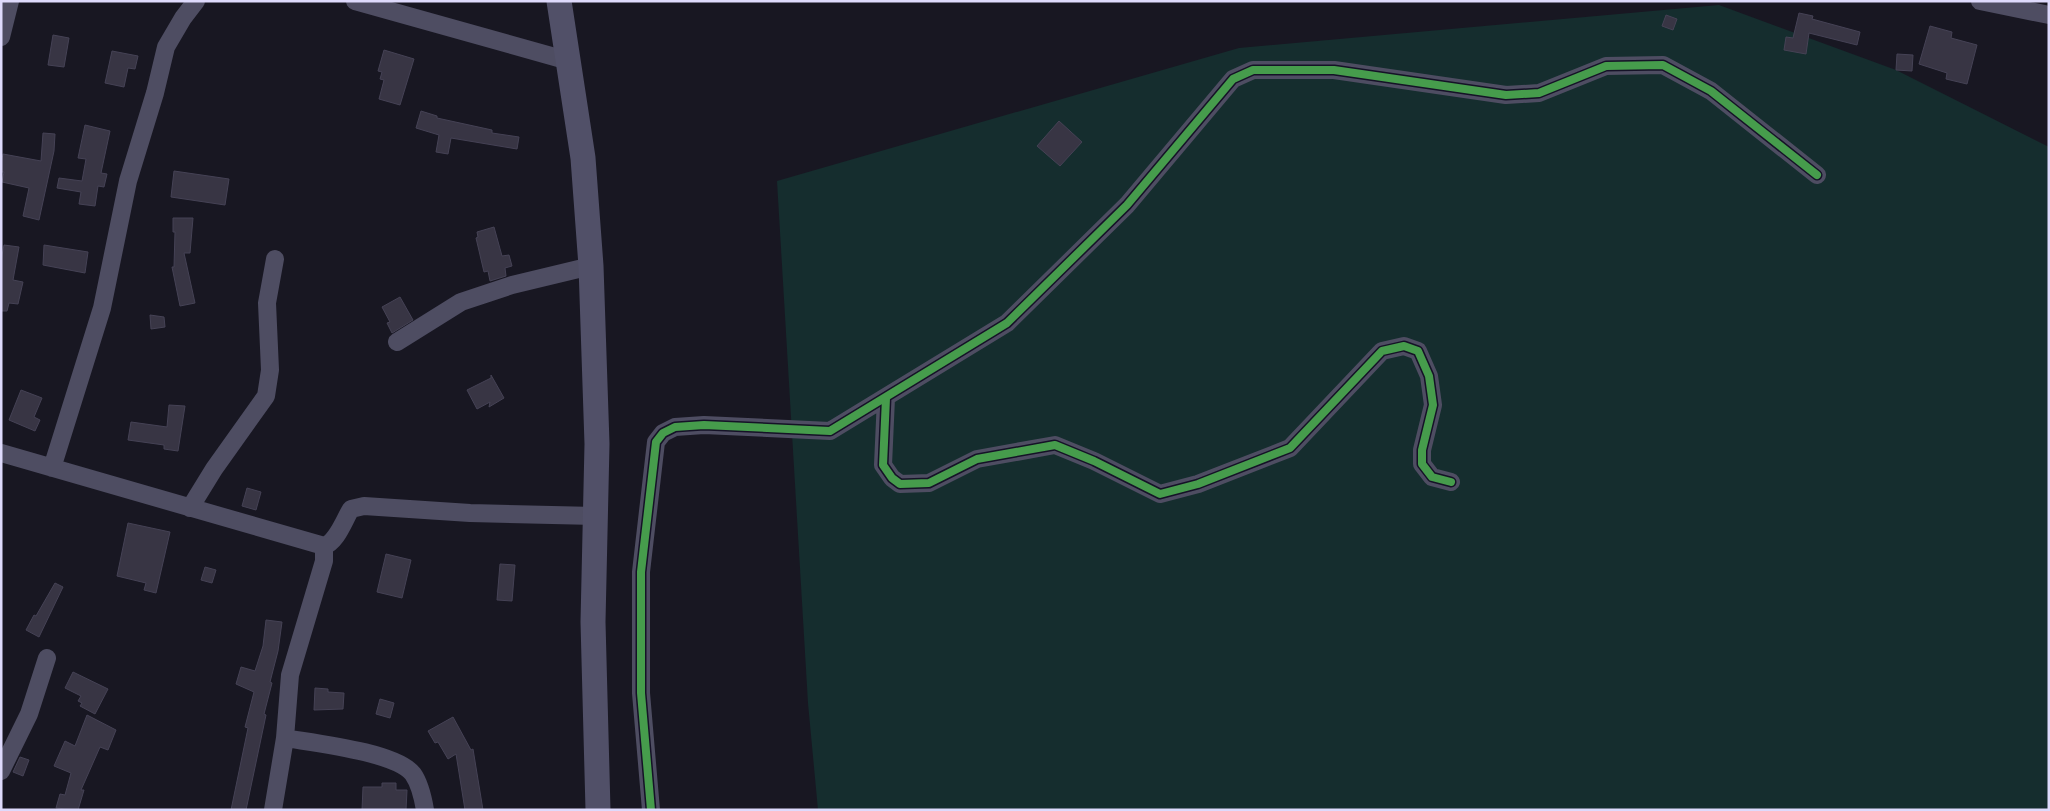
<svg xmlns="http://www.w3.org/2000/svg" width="2050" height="811" viewBox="0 0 2050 811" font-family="Karla,sans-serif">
<rect width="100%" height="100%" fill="#181722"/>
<path fill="#152d2e" d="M 1719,5 L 1896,70 L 2049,147 L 2049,810 L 818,810 L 808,703 L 777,181 L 1239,48 Z"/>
<path fill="#383544" stroke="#454255" d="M 1799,13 L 1813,16 L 1812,19 L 1860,32 L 1857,45 L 1809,33 L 1806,54 L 1784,50 L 1786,37 L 1793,38 Z
M 1666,15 L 1677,19 L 1673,30 L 1662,26 Z
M 1930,26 L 1952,32 L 1951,38 L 1977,45 L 1967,84 L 1946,79 L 1947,73 L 1919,64 Z
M 53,35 L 69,38 L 64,67 L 48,65 Z
M 384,50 L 414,59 L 400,105 L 379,99 L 384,80 L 380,79 L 382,72 L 378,71 Z
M 112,51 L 138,56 L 135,69 L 128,68 L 124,87 L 105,83 Z
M 1897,54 L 1913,55 L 1912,71 L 1896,70 Z
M 421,111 L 437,116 L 437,118 L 492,130 L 492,133 L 519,137 L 517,149 L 451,138 L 448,154 L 436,152 L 439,135 L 416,128 Z
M 1059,121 L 1082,142 L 1060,166 L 1037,146 Z
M 85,125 L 110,131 L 101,173 L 107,174 L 104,187 L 98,186 L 95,206 L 79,204 L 81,192 L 57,188 L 59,178 L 82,181 L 86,159 L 78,158 Z
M 43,133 L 55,134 L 54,151 L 39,220 L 23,216 L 29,188 L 2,182 L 4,172 L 1,172 L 1,164 L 3,154 L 41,161 Z
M 174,171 L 229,179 L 225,205 L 171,197 Z
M 173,218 L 193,218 L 190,253 L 184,253 L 195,303 L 180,306 L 172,267 L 174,267 L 175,232 L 173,232 Z
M 494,227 L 502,256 L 509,255 L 512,266 L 505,268 L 506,276 L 490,281 L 488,271 L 484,272 L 476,238 L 478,237 L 477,232 Z
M 4,245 L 19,247 L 13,280 L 23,282 L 18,304 L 9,303 L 7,311 L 1,311 L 1,261 Z
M 44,245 L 88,252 L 85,273 L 43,265 Z
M 400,297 L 413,320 L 392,333 L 387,323 L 390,322 L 382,307 Z
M 150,315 L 164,317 L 165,327 L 151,329 Z
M 491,375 L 504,398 L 489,407 L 490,402 L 477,409 L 467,390 L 491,378 Z
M 21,390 L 42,398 L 34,417 L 40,420 L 35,431 L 9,420 Z
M 169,405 L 185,406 L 178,451 L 164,449 L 164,445 L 128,440 L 131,422 L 167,427 Z
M 247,488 L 261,492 L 256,510 L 242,506 Z
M 128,523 L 170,532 L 156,593 L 144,590 L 146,583 L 117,576 Z
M 386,554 L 411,560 L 402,598 L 377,592 Z
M 500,564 L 515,565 L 512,601 L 497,600 Z
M 205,567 L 216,570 L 212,583 L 201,580 Z
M 55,583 L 63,587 L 39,637 L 26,630 L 34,615 L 36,616 Z
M 266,620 L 282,622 L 278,651 L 270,682 L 272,683 L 264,714 L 266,715 L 246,810 L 231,810 L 248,728 L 245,727 L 254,692 L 236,684 L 241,667 L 255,671 L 263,646 Z
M 73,672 L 108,689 L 95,714 L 80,706 L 82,703 L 78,701 L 81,696 L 65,688 Z
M 315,688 L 328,689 L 328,692 L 344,693 L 343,709 L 314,710 Z
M 380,699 L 394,703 L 390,718 L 376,714 Z
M 87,715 L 116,730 L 108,750 L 100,747 L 81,790 L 84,790 L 78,810 L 56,808 L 60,794 L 65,795 L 71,773 L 54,766 L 65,741 L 75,746 Z
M 453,717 L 471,750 L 473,749 L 483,810 L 465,810 L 456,754 L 448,759 L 438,742 L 435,743 L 428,731 Z
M 20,757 L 29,760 L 23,776 L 13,772 Z
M 382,783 L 396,783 L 396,790 L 407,790 L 406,810 L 362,810 L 363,787 L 382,787 Z"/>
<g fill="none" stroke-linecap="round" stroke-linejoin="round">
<path stroke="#4e4d62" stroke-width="18" d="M 355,1 L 569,61
M 1980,1 L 2049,15
M 1,37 L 10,1
M 397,342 L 461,302 L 512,285 L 591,266
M 886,398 L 883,465 L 892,478 L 900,484 L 929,483 L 977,459 L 1055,445 L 1094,461 L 1160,494 L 1198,484 L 1290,448 L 1382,351 L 1404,346 L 1418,351 L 1429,376 L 1433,405 L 1422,450 L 1422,464 L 1432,477 L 1451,482
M 1,453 L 324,546 C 337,542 344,520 351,509 L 364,506 L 470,513 L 596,516
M 52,468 L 102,308 L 128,181 L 155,93 L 166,47 L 183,18 L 196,1
M 190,508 L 214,469 L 266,396 L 270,370 L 267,303 L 275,259
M 285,738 C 314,743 396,752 413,774 C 420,784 423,798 425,810
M 1,771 L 29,714 L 47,658
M 273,810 L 285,738 L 290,675 L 324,561 L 324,546
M 651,810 L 641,693 L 641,572 L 656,442 L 663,433 L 675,427 L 704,425 L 830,431 L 1007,323 L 1127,205 L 1233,79 L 1253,70 L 1334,70 L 1506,95 L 1539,93 L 1606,66 L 1663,65 L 1711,91 L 1817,175"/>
<path stroke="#515068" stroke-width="25" d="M 559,1 L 583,158 L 591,266 L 597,444 L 593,622 L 598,810"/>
<g stroke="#151227" stroke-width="11">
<path id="cycleway" d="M 886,398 L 883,465 L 892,478 L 900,484 L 929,483 L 977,459 L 1055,445 L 1094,461 L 1160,494 L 1198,484 L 1290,448 L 1382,351 L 1404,346 L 1418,351 L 1429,376 L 1433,405 L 1422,450 L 1422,464 L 1432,477 L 1451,482
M 651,810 L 641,693 L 641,572 L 656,442 L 663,433 L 675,427 L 704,425 L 830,431 L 1007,323 L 1127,205 L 1233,79 L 1253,70 L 1334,70 L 1506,95 L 1539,93 L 1606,66 L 1663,65 L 1711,91 L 1817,175"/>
</g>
<use href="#cycleway" stroke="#469c4c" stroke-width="8"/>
</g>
<rect width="2050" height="811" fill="none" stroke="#dedafc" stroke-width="5"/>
</svg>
